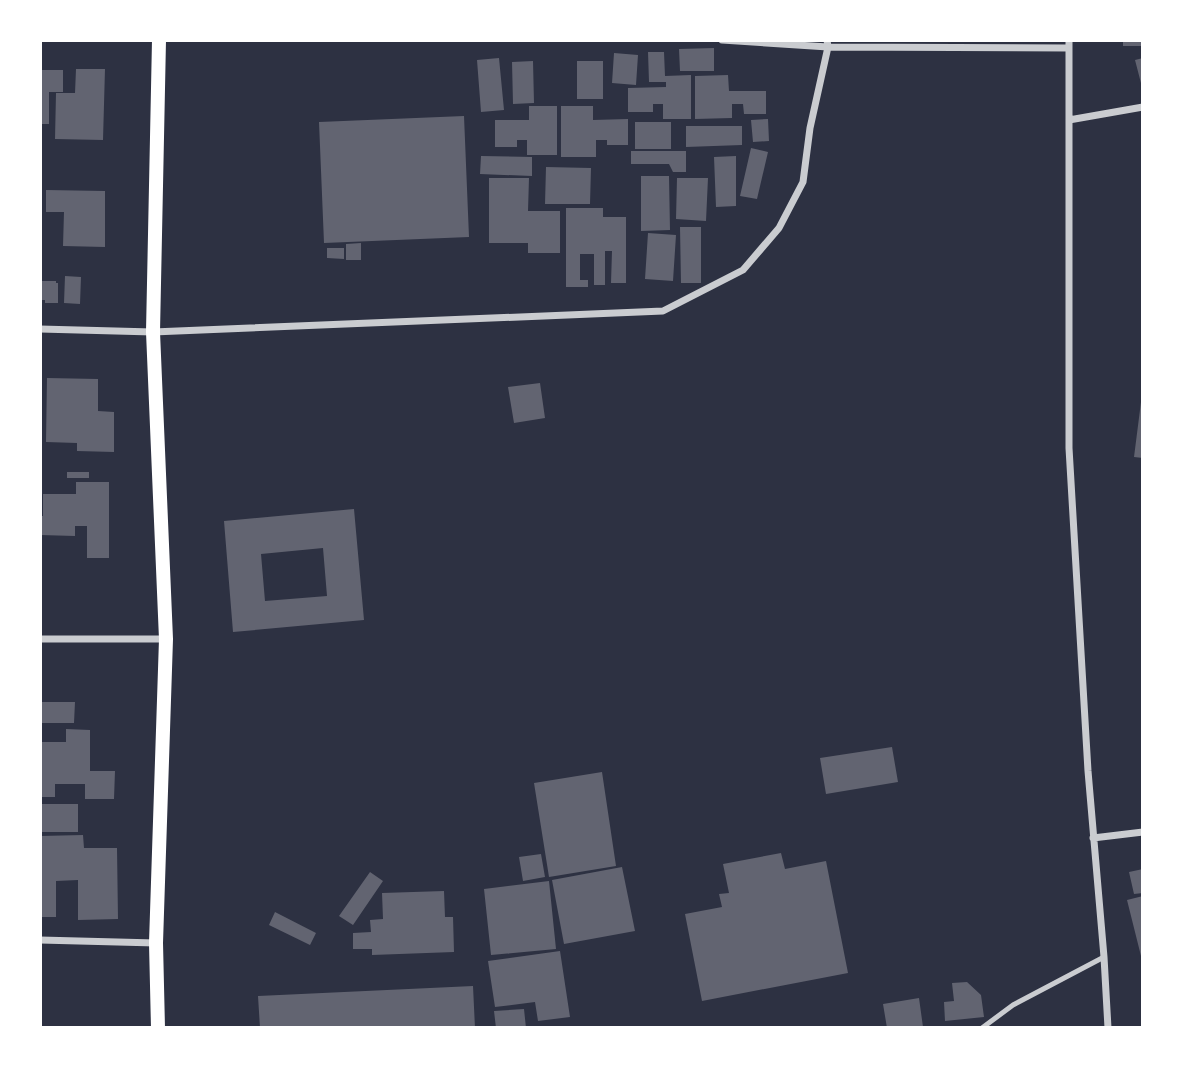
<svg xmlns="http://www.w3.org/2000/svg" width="1183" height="1068" viewBox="0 0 1183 1068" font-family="Commissioner,sans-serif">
<rect width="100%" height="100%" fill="#2d3142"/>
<path fill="#626471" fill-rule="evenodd" d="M 1123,40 L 1143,40 L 1143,46 L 1123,46 Z
M 714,48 L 714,71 L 680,71 L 679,49 Z
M 648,52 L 664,52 L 665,76 L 691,75 L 691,119 L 663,119 L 663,104 L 653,104 L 653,112 L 628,112 L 628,88 L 666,87 L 666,82 L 649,82 Z
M 614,53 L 638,55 L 636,85 L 612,83 Z
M 499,58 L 504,110 L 481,112 L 477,60 Z
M 1143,58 L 1143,87 L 1142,87 L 1135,60 Z
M 533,61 L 534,103 L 513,104 L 512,62 Z
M 577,61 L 603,61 L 603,99 L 577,99 Z
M 76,69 L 105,69 L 103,140 L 55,139 L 56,93 L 75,93 Z
M 40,70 L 63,70 L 63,92 L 49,92 L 49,124 L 40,124 Z
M 728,75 L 729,91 L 766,91 L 766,114 L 744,114 L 743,104 L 732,104 L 732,118 L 695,119 L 695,76 Z
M 529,106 L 557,106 L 557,155 L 527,155 L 527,140 L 517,140 L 517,147 L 495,147 L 495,120 L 529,120 Z
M 561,106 L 593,106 L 593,120 L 628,119 L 628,145 L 607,145 L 607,140 L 596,140 L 596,157 L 561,157 Z
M 464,116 L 469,237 L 324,243 L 319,122 Z
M 768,119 L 769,141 L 753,142 L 751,120 Z
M 635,122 L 671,122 L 671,149 L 635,149 Z
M 686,126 L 742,126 L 742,145 L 686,147 Z
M 751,148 L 768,152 L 757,199 L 740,196 Z
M 631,151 L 686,151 L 686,172 L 673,172 L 669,164 L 631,164 Z
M 481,156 L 532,157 L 532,176 L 480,174 Z
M 736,156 L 736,206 L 716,207 L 714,157 Z
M 546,167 L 591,168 L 590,204 L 545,204 Z
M 641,176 L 669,176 L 670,230 L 641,231 Z
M 489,178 L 529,178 L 528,211 L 560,211 L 560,253 L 528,253 L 528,243 L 489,243 Z
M 677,178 L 708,178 L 706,221 L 676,219 Z
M 46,190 L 105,191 L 105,247 L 63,246 L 64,212 L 46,212 Z
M 566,208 L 603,208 L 603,217 L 626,217 L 626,283 L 611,283 L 612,251 L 605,251 L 605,285 L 594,285 L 594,254 L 580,254 L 580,280 L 588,280 L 588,287 L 566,287 Z
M 680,227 L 701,227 L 701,283 L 681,283 Z
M 648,233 L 676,235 L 673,281 L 645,279 Z
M 361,243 L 361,260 L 346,260 L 346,244 Z
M 327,248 L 344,248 L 344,259 L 327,258 Z
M 65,276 L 81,277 L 80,304 L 64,303 Z
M 40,281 L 56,281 L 56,283 L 58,283 L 58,303 L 45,303 L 45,300 L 40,300 Z
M 47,378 L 98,379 L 98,411 L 114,412 L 114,452 L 77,451 L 77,443 L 46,442 Z
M 540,383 L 545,418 L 514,423 L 508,387 Z
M 1141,402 L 1143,402 L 1143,458 L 1134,457 Z
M 67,472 L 89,472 L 89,478 L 67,478 Z
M 76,482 L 109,482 L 109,558 L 87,558 L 87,526 L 75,526 L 75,536 L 40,535 L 40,516 L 43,516 L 43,494 L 76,494 Z
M 354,509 L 364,620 L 233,632 L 224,521 ZM 323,548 L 327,596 L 265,601 L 261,554 Z
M 40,702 L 75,702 L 74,723 L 40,723 Z
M 66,729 L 90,730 L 90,771 L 115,771 L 114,799 L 85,799 L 85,784 L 55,784 L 55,797 L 40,797 L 40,742 L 66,742 Z
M 892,747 L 898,782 L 826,794 L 820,758 Z
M 602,772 L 616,866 L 549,877 L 534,783 Z
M 40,804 L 78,804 L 78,832 L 40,832 Z
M 83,835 L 84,848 L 117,848 L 118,919 L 78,920 L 78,880 L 56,881 L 56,917 L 40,917 L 40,836 Z
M 781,853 L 785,869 L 826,861 L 848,973 L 702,1001 L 685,914 L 722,907 L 719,894 L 729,893 L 723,864 Z
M 541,854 L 545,877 L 523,881 L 519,857 Z
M 622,867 L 635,931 L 564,944 L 552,880 Z
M 1143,869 L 1143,893 L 1134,894 L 1129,872 Z
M 370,872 L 383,881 L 353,925 L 339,916 Z
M 549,881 L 556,949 L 491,955 L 484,889 Z
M 444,891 L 445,917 L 453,917 L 454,952 L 372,955 L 372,949 L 353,949 L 353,933 L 371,932 L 370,920 L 383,919 L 382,893 Z
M 1143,896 L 1143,960 L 1142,960 L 1127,900 Z
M 275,912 L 316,933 L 310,945 L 269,925 Z
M 560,951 L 570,1017 L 538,1021 L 535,1002 L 495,1007 L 488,961 Z
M 967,982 L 981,995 L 984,1017 L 945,1021 L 944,1002 L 954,1001 L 952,983 Z
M 473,986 L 475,1028 L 260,1028 L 258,996 Z
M 919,998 L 923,1027 L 887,1028 L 883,1004 Z
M 524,1009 L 526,1028 L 496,1028 L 494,1011 Z"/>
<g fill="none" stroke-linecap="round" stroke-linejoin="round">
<path stroke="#caccd0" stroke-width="5" d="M 982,1028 L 1013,1005 L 1104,957"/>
<path stroke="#caccd0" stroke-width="7" d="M 722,40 L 828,47 L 1069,48
M 1069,40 L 1069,448 L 1088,771 L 1104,957 L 1108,1028
M 1069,120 L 1143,107
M 40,329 L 153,332 L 663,311 L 743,270 L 779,228 L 803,182 L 810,128 L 828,47 L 827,40
M 40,639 L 166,639
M 1093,838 L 1143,832
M 40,940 L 156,943"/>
<path stroke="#fff" stroke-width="14" d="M 158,1028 L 156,943 L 166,639 L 153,332 L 159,40"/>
</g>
<rect width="1183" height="1068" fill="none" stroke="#ffffff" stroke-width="84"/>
</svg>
